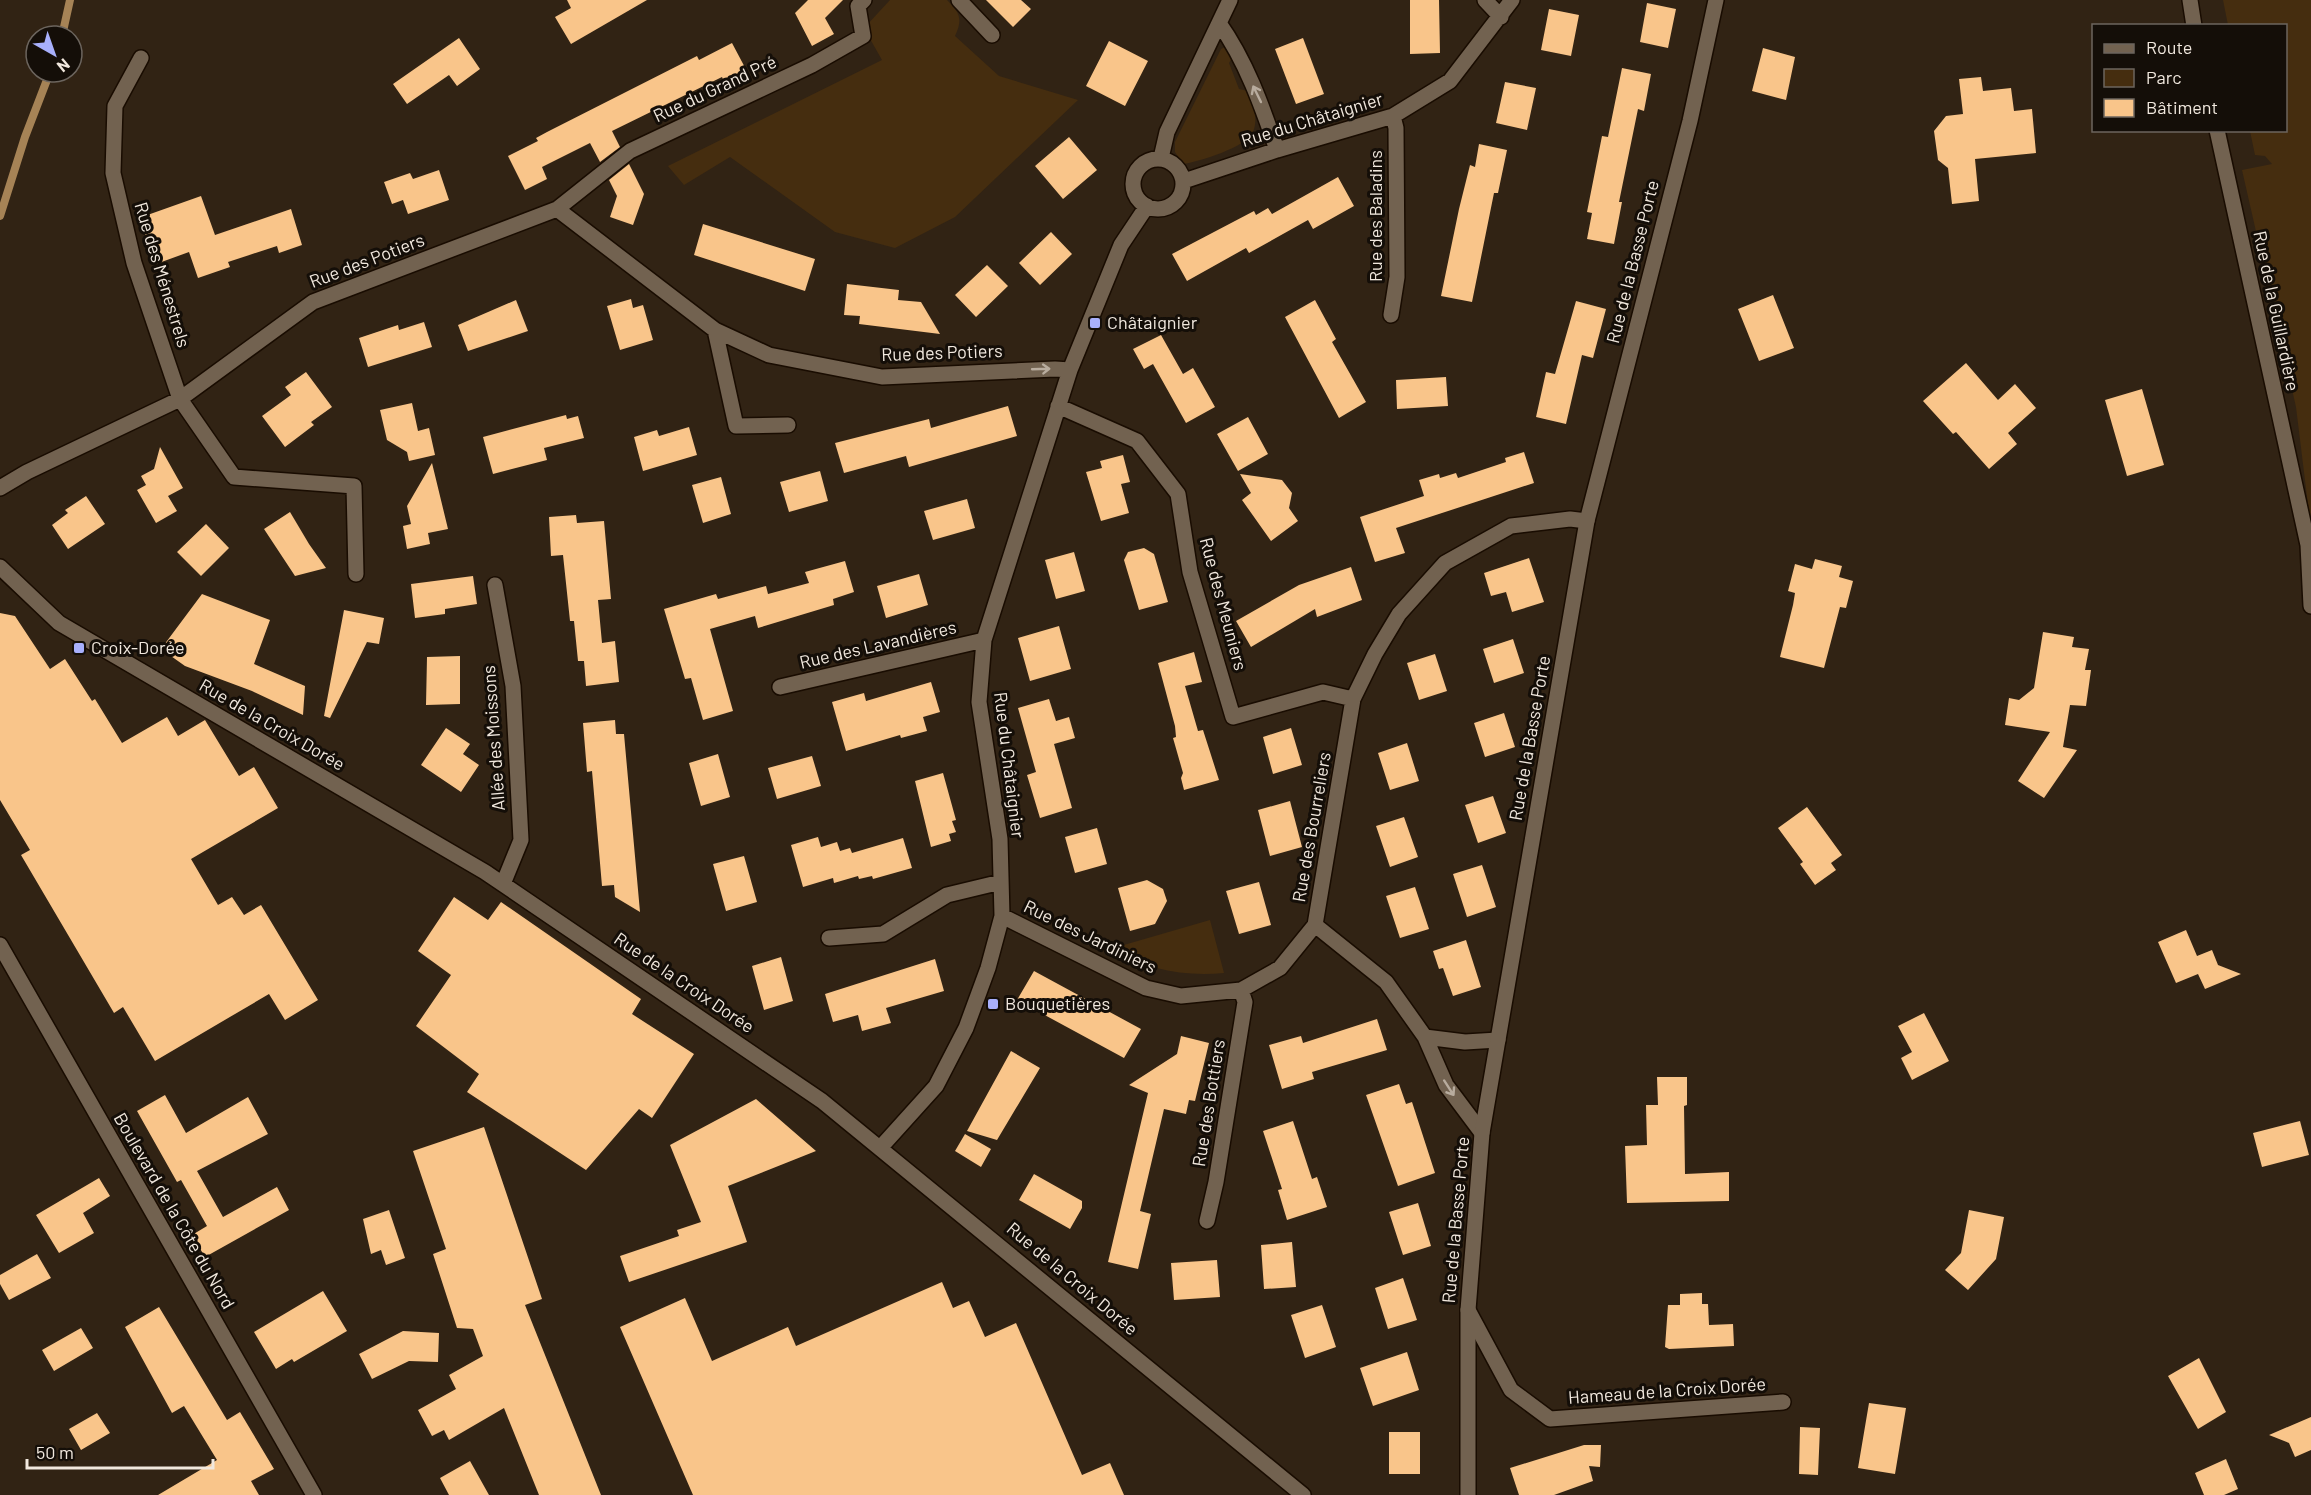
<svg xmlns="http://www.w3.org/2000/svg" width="2311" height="1495" viewBox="0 0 2311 1495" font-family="Barlow,sans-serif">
<rect width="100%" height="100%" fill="#312314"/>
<path fill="#452d0f" d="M 890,0 L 947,0 C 960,13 963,19 955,36 L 999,76 L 1078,100 L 955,217 L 895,248 L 835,232 L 730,157 L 684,185 L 668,166 L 882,60 L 865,30 L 866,26 Z
M 2223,0 L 2311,0 L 2311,529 L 2296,407 L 2242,170 L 2272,164 L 2265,156 L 2255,155 L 2250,131 L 2286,130 L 2286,26 L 2228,25 Z
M 1227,46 L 1234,54 L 1229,63 L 1239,89 L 1248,91 C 1252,104 1259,118 1253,132 C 1247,147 1198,162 1183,164 L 1175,152 L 1175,142 L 1221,49 Z
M 1210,920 L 1224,973 C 1184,977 1145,969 1110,949 Z"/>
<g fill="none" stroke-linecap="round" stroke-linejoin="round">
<path stroke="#a68356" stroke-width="8" d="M 62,36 L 70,0
M 0,216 L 25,137 L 50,72"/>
</g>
<path fill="#f9c58a" d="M 567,0 L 647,0 L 571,44 L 555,17 L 571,8 Z
M 808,0 L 843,0 L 825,18 L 834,34 L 812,46 L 795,13 Z
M 986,0 L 1021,0 L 1031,9 L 1013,27 Z
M 1410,0 L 1439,0 L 1440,53 L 1410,54 Z
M 1647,3 L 1676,9 L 1668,48 L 1640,42 Z
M 1549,9 L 1579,15 L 1571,56 L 1541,50 Z
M 459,38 L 480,69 L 457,86 L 449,75 L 407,104 L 393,84 Z
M 1303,38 L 1324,94 L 1296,104 L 1275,49 Z
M 1109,41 L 1148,61 L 1125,106 L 1086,86 Z
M 732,43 L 750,77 L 727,88 L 722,77 L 612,131 L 620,147 L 600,162 L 590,143 L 542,167 L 547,179 L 525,190 L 508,156 L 538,141 L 536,138 L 547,132 L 697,56 L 699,60 Z
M 1763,48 L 1795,57 L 1786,100 L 1752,91 Z
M 1622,68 L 1651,74 L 1644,111 L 1638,109 L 1619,202 L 1622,202 L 1614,244 L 1587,239 L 1592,213 L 1587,212 L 1602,136 L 1608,137 Z
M 1981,77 L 1983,91 L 2011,88 L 2014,111 L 2032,109 L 2036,153 L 1975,159 L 1979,201 L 1952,204 L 1948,168 L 1938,160 L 1934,131 L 1946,116 L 1963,114 L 1959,79 Z
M 1505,82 L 1536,88 L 1527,130 L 1496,123 Z
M 1069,137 L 1097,170 L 1063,199 L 1035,166 Z
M 1479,144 L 1507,150 L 1498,193 L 1494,193 L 1472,302 L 1441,296 L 1459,209 L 1470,165 L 1475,167 Z
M 629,164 L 644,194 L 633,225 L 610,217 L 617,196 L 609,180 Z
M 439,170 L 449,200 L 408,214 L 403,200 L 392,204 L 384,182 L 410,173 L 413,179 Z
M 1338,177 L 1354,206 L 1313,229 L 1308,220 L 1249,253 L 1246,248 L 1187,281 L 1172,254 L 1254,211 L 1256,215 L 1268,208 L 1272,214 Z
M 201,196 L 215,235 L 291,209 L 302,245 L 279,253 L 277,246 L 228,262 L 230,267 L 198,278 L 189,252 L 156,264 L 139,218 Z
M 703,224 L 815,259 L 805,291 L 694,255 Z
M 1051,232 L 1072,254 L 1040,285 L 1019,263 Z
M 987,265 L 1008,286 L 976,317 L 955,295 Z
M 847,284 L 899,290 L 898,300 L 921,302 L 940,334 L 859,324 L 860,316 L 844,315 Z
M 1773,295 L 1794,348 L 1759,361 L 1738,309 Z
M 631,299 L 633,308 L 643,305 L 653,340 L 620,350 L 607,306 Z
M 516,300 L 528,331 L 468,351 L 458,325 Z
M 1315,300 L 1336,339 L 1332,342 L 1366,402 L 1339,418 L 1285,317 Z
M 1576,301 L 1606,309 L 1593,358 L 1582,355 L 1566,424 L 1536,417 L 1546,372 L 1555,374 Z
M 424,322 L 432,347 L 368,367 L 359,338 L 398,325 L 399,330 Z
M 1161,335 L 1183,374 L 1193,368 L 1215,407 L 1186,423 L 1153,364 L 1144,369 L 1133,349 Z
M 1966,363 L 1998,400 L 2015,384 L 2036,408 L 2008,433 L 2017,444 L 1989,469 L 1956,432 L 1953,434 L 1923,401 Z
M 306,372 L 332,407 L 311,422 L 314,425 L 285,447 L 262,416 L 291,395 L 285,387 Z
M 1446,377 L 1448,406 L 1397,409 L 1396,380 Z
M 2142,389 L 2164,465 L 2127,476 L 2105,400 Z
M 412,403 L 418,431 L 429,428 L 435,455 L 409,461 L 407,452 L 387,440 L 380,410 Z
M 1008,406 L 1017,436 L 909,467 L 906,456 L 844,473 L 835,443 L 929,419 L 931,428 Z
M 566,415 L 567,419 L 578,416 L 584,438 L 544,448 L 547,460 L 493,474 L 483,437 Z
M 1248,417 L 1268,454 L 1238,471 L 1217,434 Z
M 689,427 L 697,455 L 643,471 L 634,437 L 657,430 L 659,436 Z
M 160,447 L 183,488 L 168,496 L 177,511 L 156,523 L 137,490 L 146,485 L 141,476 L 154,469 Z
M 1524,452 L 1534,483 L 1396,528 L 1405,553 L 1375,562 L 1360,517 L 1424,496 L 1419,480 L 1439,474 L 1440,478 L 1456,473 L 1458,478 L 1506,462 L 1505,458 Z
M 1123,455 L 1130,482 L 1121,484 L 1129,513 L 1101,521 L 1086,472 L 1102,468 L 1100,461 Z
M 432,463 L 448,529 L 428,533 L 430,544 L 407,549 L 403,526 L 411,524 L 407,506 Z
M 820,471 L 828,501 L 789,512 L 780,482 Z
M 1240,474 L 1282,480 L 1292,493 L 1289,508 L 1298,521 L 1271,541 L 1242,500 L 1251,493 Z
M 721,477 L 731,514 L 703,523 L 692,485 Z
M 86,496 L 105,524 L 68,549 L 52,525 L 68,513 L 65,510 Z
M 967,499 L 975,528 L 933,540 L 924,511 Z
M 290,512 L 309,544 L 326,568 L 295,576 L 264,529 Z
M 576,515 L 577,523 L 604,521 L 611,599 L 598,600 L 602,643 L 615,641 L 619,682 L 586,686 L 584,661 L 578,661 L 574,621 L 570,621 L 563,555 L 551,556 L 549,517 Z
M 206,524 L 229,548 L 201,576 L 177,552 Z
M 1144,548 L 1154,554 L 1168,602 L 1139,610 L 1124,560 L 1128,552 Z
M 1074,552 L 1085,591 L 1056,599 L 1045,560 Z
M 1529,558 L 1544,602 L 1512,612 L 1506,592 L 1491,596 L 1484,573 Z
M 1815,559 L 1842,566 L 1839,577 L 1853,581 L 1846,608 L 1840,607 L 1824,668 L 1780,657 L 1793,605 L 1795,593 L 1788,591 L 1795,564 L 1812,569 Z
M 845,561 L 854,592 L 833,599 L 834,605 L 758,628 L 755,616 L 710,629 L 733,711 L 703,720 L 691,678 L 685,679 L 664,609 L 716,594 L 718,599 L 766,586 L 768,594 L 809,583 L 805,572 Z
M 1351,567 L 1362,600 L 1317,617 L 1315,609 L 1251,647 L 1236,621 L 1299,585 Z
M 919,574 L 928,605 L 886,618 L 877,586 Z
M 473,576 L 477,604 L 445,609 L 445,614 L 415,618 L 411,584 Z
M 202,594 L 270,620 L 254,664 L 305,686 L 303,715 L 252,691 L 185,666 L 161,649 Z
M 344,610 L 384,618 L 379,644 L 367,642 L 330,718 L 324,716 Z
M 0,613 L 15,616 L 50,669 L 65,659 L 92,701 L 95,699 L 122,743 L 167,717 L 178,736 L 205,720 L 239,776 L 254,767 L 278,808 L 191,859 L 218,905 L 232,897 L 244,915 L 261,905 L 318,1000 L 285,1020 L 269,994 L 155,1061 L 123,1007 L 114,1013 L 21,855 L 30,850 L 0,800 Z
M 1059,626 L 1071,669 L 1030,681 L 1018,638 Z
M 2043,632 L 2074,637 L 2072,647 L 2089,649 L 2085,670 L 2091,670 L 2086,706 L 2070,705 L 2063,747 L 2077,750 L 2044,798 L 2018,781 L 2050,732 L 2005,725 L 2009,698 L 2019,700 L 2034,688 Z
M 1513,639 L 1524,673 L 1494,683 L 1483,649 Z
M 1194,652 L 1202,682 L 1185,686 L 1198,731 L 1203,730 L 1219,780 L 1184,790 L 1181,778 L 1183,773 L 1173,738 L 1176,737 L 1175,726 L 1158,663 Z
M 1435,654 L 1447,691 L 1419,700 L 1407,663 Z
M 460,656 L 460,704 L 426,705 L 427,657 Z
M 931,682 L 940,712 L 923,717 L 927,731 L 901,738 L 900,735 L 846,751 L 832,702 L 864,693 L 866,701 Z
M 1049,699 L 1056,721 L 1069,717 L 1075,738 L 1054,744 L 1072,808 L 1040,818 L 1027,775 L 1036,772 L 1018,708 Z
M 1504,713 L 1515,747 L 1485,757 L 1474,723 Z
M 615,720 L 616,734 L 624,734 L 640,912 L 615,897 L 614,885 L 602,886 L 592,771 L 587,772 L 583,723 Z
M 446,728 L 470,744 L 463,754 L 479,765 L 461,792 L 421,765 Z
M 1291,728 L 1302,765 L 1273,774 L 1263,737 Z
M 1407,743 L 1419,781 L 1390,790 L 1378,753 Z
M 718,754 L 730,797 L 701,806 L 689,763 Z
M 812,756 L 821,786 L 777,799 L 768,768 Z
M 943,773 L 956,820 L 952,821 L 956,832 L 949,834 L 951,841 L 931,847 L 915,781 Z
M 1493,796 L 1506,833 L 1478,843 L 1465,805 Z
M 1290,801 L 1302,847 L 1270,856 L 1258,810 Z
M 1807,807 L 1842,855 L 1831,863 L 1836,870 L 1815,885 L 1800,864 L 1803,862 L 1778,828 Z
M 1404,817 L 1418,857 L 1390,867 L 1376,826 Z
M 1097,828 L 1107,864 L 1075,873 L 1065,837 Z
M 818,837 L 821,847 L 837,842 L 840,851 L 850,848 L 852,853 L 903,838 L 912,868 L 873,879 L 872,876 L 859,879 L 858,876 L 834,883 L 833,878 L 803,887 L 791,845 Z
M 744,856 L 757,902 L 726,911 L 713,864 Z
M 1482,865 L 1496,907 L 1467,917 L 1453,874 Z
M 1147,880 L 1163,889 L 1167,901 L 1155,924 L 1130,931 L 1118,888 Z
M 1259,882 L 1271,925 L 1239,934 L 1226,891 Z
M 1415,887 L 1429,929 L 1400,938 L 1386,896 Z
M 454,897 L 488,920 L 501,902 L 641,999 L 632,1014 L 694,1054 L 652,1118 L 639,1109 L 586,1170 L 467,1092 L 479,1074 L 416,1026 L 451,975 L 418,951 Z
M 2186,930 L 2197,956 L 2212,950 L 2218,965 L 2241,974 L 2205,989 L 2198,974 L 2176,983 L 2158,942 Z
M 1466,940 L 1481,987 L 1453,996 L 1443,968 L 1439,969 L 1433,951 Z
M 781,957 L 793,1001 L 764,1010 L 752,966 Z
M 935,959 L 944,991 L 886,1008 L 891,1023 L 862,1031 L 858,1015 L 833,1022 L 825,994 Z
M 1034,971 L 1141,1029 L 1124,1058 L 1017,1000 Z
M 1924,1013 L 1949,1061 L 1912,1080 L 1901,1058 L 1912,1052 L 1898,1026 Z
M 1377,1019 L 1387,1050 L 1312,1072 L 1314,1079 L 1282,1089 L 1269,1045 L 1301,1036 L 1303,1043 Z
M 1181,1036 L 1209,1043 L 1195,1101 L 1189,1100 L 1186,1114 L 1164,1109 L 1140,1211 L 1151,1214 L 1138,1269 L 1108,1262 L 1148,1093 L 1129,1085 L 1177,1054 Z
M 1011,1051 L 1040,1068 L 997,1140 L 967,1131 Z
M 1657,1077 L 1687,1077 L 1687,1105 L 1684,1106 L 1685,1174 L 1729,1172 L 1729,1201 L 1627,1203 L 1625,1146 L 1647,1145 L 1646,1105 L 1658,1105 Z
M 1399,1084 L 1406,1104 L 1412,1102 L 1435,1173 L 1398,1186 L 1366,1095 Z
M 165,1095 L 186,1133 L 248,1097 L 268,1134 L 197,1171 L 223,1217 L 277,1187 L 289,1210 L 205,1257 L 192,1235 L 207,1226 L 181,1180 L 177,1182 L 137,1111 Z
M 756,1099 L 816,1151 L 728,1186 L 747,1242 L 629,1282 L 620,1256 L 679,1236 L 677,1230 L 701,1222 L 670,1145 Z
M 1293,1121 L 1312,1179 L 1317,1177 L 1327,1207 L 1287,1220 L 1278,1190 L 1282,1189 L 1263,1131 Z
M 2300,1121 L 2309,1155 L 2262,1167 L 2253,1133 Z
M 484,1127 L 542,1299 L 525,1305 L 601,1495 L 539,1495 L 504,1408 L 449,1440 L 444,1430 L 432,1436 L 418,1410 L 456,1389 L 449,1375 L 483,1356 L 473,1329 L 457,1328 L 433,1254 L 446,1249 L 413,1151 Z
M 965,1134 L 991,1149 L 981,1167 L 955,1151 Z
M 1034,1174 L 1082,1201 L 1082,1208 L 1070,1229 L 1019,1200 Z
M 99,1178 L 110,1196 L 83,1213 L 94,1233 L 59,1253 L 36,1215 Z
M 1418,1203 L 1431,1246 L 1403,1255 L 1389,1212 Z
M 389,1210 L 405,1258 L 386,1265 L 381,1250 L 371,1254 L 363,1219 Z
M 1969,1210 L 2004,1217 L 1996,1259 L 1968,1290 L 1945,1270 L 1961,1253 Z
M 1292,1242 L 1296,1287 L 1264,1289 L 1261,1245 Z
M 37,1254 L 51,1278 L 9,1300 L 0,1284 L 0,1275 Z
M 1217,1260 L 1220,1297 L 1174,1300 L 1171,1263 Z
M 1403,1278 L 1417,1320 L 1388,1329 L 1375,1288 Z
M 942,1282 L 953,1308 L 969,1301 L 985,1337 L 1016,1323 L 1082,1475 L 1110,1463 L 1124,1495 L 693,1495 L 620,1327 L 685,1298 L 712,1361 L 788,1327 L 796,1346 Z
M 323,1291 L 347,1331 L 294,1362 L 292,1359 L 276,1369 L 254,1332 Z
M 1702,1293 L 1702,1304 L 1708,1304 L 1709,1325 L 1733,1324 L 1734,1346 L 1669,1349 L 1665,1347 L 1668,1305 L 1680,1305 L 1680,1294 Z
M 1322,1305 L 1336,1347 L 1305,1358 L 1291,1315 Z
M 159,1307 L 227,1420 L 240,1412 L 274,1469 L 251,1481 L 259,1495 L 158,1495 L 217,1460 L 184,1406 L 172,1413 L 125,1327 Z
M 81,1328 L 93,1348 L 54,1371 L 42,1350 Z
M 403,1331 L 439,1333 L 438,1362 L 409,1361 L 372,1379 L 359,1354 Z
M 1407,1352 L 1419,1390 L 1373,1406 L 1360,1368 Z
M 2199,1358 L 2226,1412 L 2198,1429 L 2168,1376 Z
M 1869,1403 L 1906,1408 L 1895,1474 L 1858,1468 Z
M 97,1413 L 110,1433 L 81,1450 L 69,1429 Z
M 2311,1417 L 2311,1450 L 2295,1457 L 2289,1443 L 2269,1435 Z
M 1800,1427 L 1820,1428 L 1818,1475 L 1799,1474 Z
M 1389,1432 L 1420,1432 L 1420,1474 L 1389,1474 Z
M 1584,1445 L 1601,1445 L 1600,1467 L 1589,1466 L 1593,1481 L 1554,1495 L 1519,1495 L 1510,1468 Z
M 2226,1459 L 2238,1489 L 2224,1495 L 2204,1495 L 2195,1473 Z
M 470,1461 L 489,1495 L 449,1495 L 440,1478 Z"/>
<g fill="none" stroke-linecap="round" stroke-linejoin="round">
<g stroke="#190c01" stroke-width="18">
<path id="street" d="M 959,0 L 992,35
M 1485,0 L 1501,17
M 2190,0 L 2194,26
M 1219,23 C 1246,61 1262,106 1277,150
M 141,58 L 115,106 L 113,173 L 134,263 L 180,399 L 234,477 L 354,486 L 356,574
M 2217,130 L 2308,545 L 2311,606
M 1161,158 L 1167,132 L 1230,0
M1133 184a25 25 0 1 1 50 0a25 25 0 1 1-50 0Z
M 1184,181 L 1277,150 L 1393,116 L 1450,81 L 1512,0
M 557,209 L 630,151 L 812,65 L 863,36 L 858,6 L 864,0
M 1391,315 L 1397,277 L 1396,128 L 1393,116
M 715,330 L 736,426 L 788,425
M 1058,406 L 1137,441 L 1178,494 L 1190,572 L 1233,717 L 1323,692 L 1353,699
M 0,488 L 27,472 L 180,399 L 313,302 L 557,209 L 715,330 L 769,355 L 882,377 L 1055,369 L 1070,370
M 0,567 L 59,623 L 485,872 L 822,1101 L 1303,1495
M 495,585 L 513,686 L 521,840 L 503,884
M 780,687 L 984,640
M 1002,916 L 1146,988 L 1181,996 L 1241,990 L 1280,968 L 1315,925
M 829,938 L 883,934 L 947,895 L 1001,882
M 1425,1037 L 1465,1042 L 1498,1040
M 1482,1133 L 1446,1085 L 1425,1037 L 1386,982 L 1315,925 L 1353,699 L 1375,654 L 1399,614 L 1445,563 L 1511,526 L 1570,519 L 1587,521
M 881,1147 L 936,1086 L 966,1028 L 988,968 L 1002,916 L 1000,839 L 979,702 L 984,640 L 1070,370 L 1121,245 L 1147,206
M 1207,1221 L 1216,1182 L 1245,1002 L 1241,990
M 1468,1310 L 1511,1390 L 1550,1419 L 1783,1402"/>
</g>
<g stroke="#190c01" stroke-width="18">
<path id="secondary" d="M 0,945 L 314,1495
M 1468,1495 L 1468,1310 L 1482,1133 L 1587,521 L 1690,121 L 1716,0"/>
</g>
<use href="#street" stroke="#726250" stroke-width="15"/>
<use href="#secondary" stroke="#726250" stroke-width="15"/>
</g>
<defs><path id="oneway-shaft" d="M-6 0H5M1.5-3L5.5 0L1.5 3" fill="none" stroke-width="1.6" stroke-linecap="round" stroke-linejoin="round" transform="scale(1.5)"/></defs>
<g stroke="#b8ac9e">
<use href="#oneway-shaft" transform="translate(1257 94) rotate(-116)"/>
<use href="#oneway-shaft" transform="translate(1041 369) rotate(-2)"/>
<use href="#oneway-shaft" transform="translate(1449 1088) rotate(57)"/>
</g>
<g fill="#a8b0fc" stroke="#140e08" stroke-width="2">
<rect x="1089" y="317" width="12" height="12" rx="3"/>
<rect x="73" y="642" width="12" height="12" rx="3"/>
<rect x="987" y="998" width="12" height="12" rx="3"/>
</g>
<g text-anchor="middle" stroke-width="6" stroke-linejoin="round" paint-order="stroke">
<g font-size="18" fill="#f1e8de" stroke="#140e08">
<text transform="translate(715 89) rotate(-25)" y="6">Rue du Grand Pré</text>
<text transform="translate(1312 120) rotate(-17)" y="6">Rue du Châtaignier</text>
<text transform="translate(1376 216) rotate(-90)" y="6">Rue des Baladins</text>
<text transform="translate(367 261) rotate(-21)" y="6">Rue des Potiers</text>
<text transform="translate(1633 262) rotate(-76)" y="6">Rue de la Basse Porte</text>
<text transform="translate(162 275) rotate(73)" y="6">Rue des Ménestrels</text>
<text transform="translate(2276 311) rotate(78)" y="6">Rue de la Guillardière</text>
<text transform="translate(942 353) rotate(-2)" y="6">Rue des Potiers</text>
<text transform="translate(1223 604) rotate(75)" y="6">Rue des Meuniers</text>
<text transform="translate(878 645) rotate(-13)" y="6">Rue des Lavandières</text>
<text transform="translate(272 725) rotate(30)" y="6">Rue de la Croix Dorée</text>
<text transform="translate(494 738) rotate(-94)" y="6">Allée des Moissons</text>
<text transform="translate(1530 738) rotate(-80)" y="6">Rue de la Basse Porte</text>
<text transform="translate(1009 765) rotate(83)" y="6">Rue du Châtaignier</text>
<text transform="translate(1312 827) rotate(-80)" y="6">Rue des Bourreliers</text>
<text transform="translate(1090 937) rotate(26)" y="6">Rue des Jardiniers</text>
<text transform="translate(684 983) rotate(34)" y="6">Rue de la Croix Dorée</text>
<text transform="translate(1209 1103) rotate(-81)" y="6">Rue des Bottiers</text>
<text transform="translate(174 1211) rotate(60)" y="6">Boulevard de la Côte du Nord</text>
<text transform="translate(1456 1220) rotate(-85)" y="6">Rue de la Basse Porte</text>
<text transform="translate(1072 1279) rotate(40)" y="6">Rue de la Croix Dorée</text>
<text transform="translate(1667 1391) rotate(-4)" y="6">Hameau de la Croix Dorée</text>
</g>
<g font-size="18" fill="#f1e8de" stroke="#140e08" text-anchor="start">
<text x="1107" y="329">Châtaignier</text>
<text x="91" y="654">Croix-Dorée</text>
<text x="1005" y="1010">Bouquetières</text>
</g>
</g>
<rect x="2092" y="24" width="195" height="108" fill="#140e08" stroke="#6c655e" stroke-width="1.5"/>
<rect x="2104" y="44" width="30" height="9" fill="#726250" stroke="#6c655e" stroke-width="1.5"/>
<text x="2146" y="54" font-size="18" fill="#f1e8de">Route</text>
<rect x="2104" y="69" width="30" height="18" fill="#452d0f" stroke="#6c655e" stroke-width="1.5"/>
<text x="2146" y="84" font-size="18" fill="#f1e8de">Parc</text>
<rect x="2104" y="99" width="30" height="18" fill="#f9c58a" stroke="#6c655e" stroke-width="1.5"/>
<text x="2146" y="114" font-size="18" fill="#f1e8de">Bâtiment</text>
<g transform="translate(54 54) rotate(140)"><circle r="28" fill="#140e08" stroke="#6c655e" stroke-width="1.5"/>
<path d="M0-4.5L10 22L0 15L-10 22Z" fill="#a8b0fc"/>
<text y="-9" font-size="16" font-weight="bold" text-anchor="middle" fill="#f1e8de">N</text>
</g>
<path d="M27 1459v9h186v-9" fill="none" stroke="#f1e8de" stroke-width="3"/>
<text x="36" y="1459" font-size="18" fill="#f1e8de" stroke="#140e08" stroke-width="4.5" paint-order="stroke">50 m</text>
</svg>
